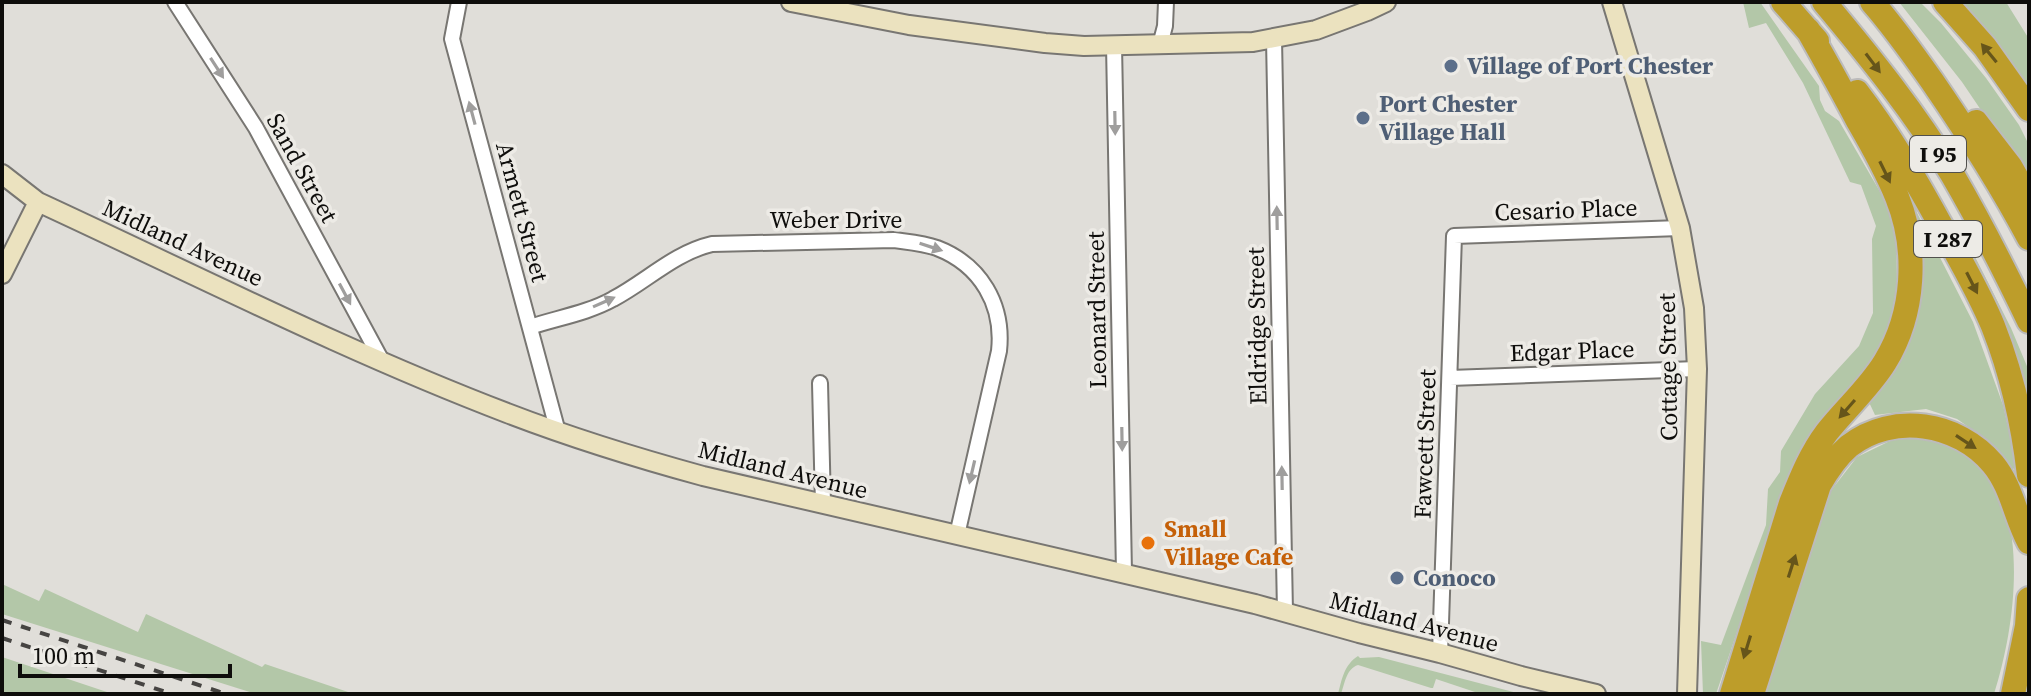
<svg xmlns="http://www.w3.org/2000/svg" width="2031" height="696" viewBox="0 0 2031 696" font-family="'Source Serif 4',serif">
<rect width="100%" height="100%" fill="#e0ded9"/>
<path fill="#b3c7a8" d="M 1743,2 L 1760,2 L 1819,86 L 1820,100 L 1825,111 L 1839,121 L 1886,202 L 1896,236 L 1897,283 L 1890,326 L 1862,381 L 1786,487 L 1716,694 L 1703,694 L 1701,641 L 1721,645 L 1766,525 L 1768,489 L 1780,472 L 1781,451 L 1815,394 L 1859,346 L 1873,313 L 1872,239 L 1876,226 L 1861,185 L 1850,182 L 1803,83 L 1766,23 L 1749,28 Z
M 1899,2 L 1920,2 L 1941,23 L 1986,78 L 2019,125 L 2029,145 L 2029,181 L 1962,82 Z
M 1960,2 L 2006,2 L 2029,39 L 2029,90 Z
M 1912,203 L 1973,322 L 2003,405 L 2017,467 L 2013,469 L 1980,435 L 1957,419 L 1926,409 L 1875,415 L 1868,400 L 1898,353 L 1907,205 Z
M 1969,245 L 2011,328 L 2029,371 L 2029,405 L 1967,248 Z
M 1929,437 C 1947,444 1975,453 1988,468 C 1993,473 1996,483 1999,490 C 2025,548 2013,634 1994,694 L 1762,694 L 1826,497 L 1857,457 L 1894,439 Z
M 2,584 L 39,601 L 45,589 L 138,632 L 146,614 L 262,667 L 265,664 L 354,694 L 256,694 L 2,614 Z
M 1358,656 L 1360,658 L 1379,657 L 1521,694 L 1481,694 L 1436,679 L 1433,688 L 1431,688 L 1358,665 C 1346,669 1345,683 1341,694 L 1338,694 C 1342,679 1344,665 1358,656 Z
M 2,657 L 113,694 L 2,694 Z"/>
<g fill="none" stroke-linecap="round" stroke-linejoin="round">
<g stroke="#787672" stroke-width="18">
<path id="street" d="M 175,2 L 256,128 L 382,361
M 459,2 L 452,39 L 558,432
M 1274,39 L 1285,612
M 1114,45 L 1124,573
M 1160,45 L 1165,26 L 1166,2
M 530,327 C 557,318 588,313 613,299 C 647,281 674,253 712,244 L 894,240 C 908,242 923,243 937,248 C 981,265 1004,305 999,351 L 957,535
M 1450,378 L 1697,369
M 820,383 L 823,505
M 1440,653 L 1454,236 L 1680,228"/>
</g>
<g stroke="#787672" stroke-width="22">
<path id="secondary" d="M 791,2 L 909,25 L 1045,43 L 1084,46 L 1253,42 L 1316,30 L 1367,11 L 1386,2
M 1612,2 L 1680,228 L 1694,308 L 1697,369 L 1687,694
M 2,174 L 38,202 C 194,274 347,352 507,413 C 572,438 637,458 703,476 L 1255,604 L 1359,633 L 1440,653 L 1521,676 L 1596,694
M 2,274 L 38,202"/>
</g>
<g stroke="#bcbbbb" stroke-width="28">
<path id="highway" d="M 1783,2 L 1817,41
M 1824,2 C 1870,57 1915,113 1952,174 C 1980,222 2005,271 2029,321
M 1872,2 C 1894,27 1913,54 1932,81 C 1967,132 2000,183 2029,238
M 1945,2 L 1985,47 L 2029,109
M 1857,92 C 1888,132 1914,177 1939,222 C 1958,256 1978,290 1993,326 C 2012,374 2023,424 2029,475
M 1976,122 L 2010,166 L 2029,199
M 1732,694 L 1791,503 C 1801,478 1811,453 1827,432 C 1846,408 1869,388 1885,362 C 1915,313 1918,249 1897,197 C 1886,170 1872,145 1858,121 C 1842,90 1825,60 1808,30
M 1752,694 L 1819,485 C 1827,471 1836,457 1849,446 C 1893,412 1958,422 1993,464 C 2012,487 2015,516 2029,542
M 2013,694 L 2027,626 L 2029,599"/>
</g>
<use href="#street" stroke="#fff" stroke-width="14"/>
<use href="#secondary" stroke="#ebe2bf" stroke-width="18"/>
<use href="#highway" stroke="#bd9d2a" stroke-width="24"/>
<path stroke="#464442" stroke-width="4" stroke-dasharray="10 10" stroke-linecap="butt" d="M 2,620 L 226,694
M 2,638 L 172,694"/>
</g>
<defs><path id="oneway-solid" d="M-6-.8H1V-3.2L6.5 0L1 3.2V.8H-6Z" transform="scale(2)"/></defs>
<g fill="#66551a">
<use href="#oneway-solid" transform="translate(1989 53) rotate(-129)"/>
<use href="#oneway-solid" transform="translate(1873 63) rotate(53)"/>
<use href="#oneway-solid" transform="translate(1885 172) rotate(64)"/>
<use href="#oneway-solid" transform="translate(1972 283) rotate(63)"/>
<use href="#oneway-solid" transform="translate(1847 409) rotate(131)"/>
<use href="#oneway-solid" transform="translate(1966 442) rotate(33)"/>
<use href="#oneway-solid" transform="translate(1792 566) rotate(-72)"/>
<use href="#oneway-solid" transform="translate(1747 647) rotate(107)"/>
</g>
<g fill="#9f9e9d">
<use href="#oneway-solid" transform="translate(217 68) rotate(57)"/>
<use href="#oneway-solid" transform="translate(472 113) rotate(-105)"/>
<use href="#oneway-solid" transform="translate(1115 123) rotate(89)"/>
<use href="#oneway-solid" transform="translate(1277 218) rotate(-91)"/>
<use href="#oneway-solid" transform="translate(931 247) rotate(18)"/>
<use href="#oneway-solid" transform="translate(345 294) rotate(62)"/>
<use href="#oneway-solid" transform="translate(604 302) rotate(-24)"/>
<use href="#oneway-solid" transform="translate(1122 439) rotate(89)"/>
<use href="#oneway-solid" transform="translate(972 472) rotate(103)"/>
<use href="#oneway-solid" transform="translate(1282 478) rotate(-91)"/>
</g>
<g fill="#5c6f8a" stroke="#edebe6" stroke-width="3">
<circle cx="1451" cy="66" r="8"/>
<circle cx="1363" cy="118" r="8"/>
<circle cx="1397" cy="578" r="8"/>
</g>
<circle fill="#e8710a" stroke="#edebe6" stroke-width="3" cx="1148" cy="543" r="8"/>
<g text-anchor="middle" stroke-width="7" stroke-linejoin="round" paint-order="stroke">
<g fill="#edebe6" stroke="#51504d" stroke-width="2">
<rect x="1910" y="136" width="56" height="36" rx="6"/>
<rect x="1914" y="221" width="68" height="36" rx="6"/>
</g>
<g font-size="22" font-weight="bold" fill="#0e0d0b">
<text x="1938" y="162">I 95</text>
<text x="1948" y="247">I 287</text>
</g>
<g font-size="24" font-weight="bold" fill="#4e5e75" stroke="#edebe6" text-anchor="start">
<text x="1467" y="74">Village of Port Chester</text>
<text x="1379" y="112">Port Chester<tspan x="1379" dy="28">Village Hall</tspan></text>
<text x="1413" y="586">Conoco</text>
</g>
<g font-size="24" fill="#0e0d0b" stroke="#edebe6">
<text transform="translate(302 168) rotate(61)" y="8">Sand Street</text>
<text transform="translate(1566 210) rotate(-2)" y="8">Cesario Place</text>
<text transform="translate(522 212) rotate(75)" y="8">Armett Street</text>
<text x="836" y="228">Weber Drive</text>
<text transform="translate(183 243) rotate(25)" y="8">Midland Avenue</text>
<text transform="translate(1097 310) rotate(-91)" y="8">Leonard Street</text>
<text transform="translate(1257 326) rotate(-91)" y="8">Eldridge Street</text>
<text transform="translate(1572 351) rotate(-2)" y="8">Edgar Place</text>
<text transform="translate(1668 367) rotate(-91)" y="8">Cottage Street</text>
<text transform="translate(1425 444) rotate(-88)" y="8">Fawcett Street</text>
<text transform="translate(783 470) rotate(14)" y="8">Midland Avenue</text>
<text transform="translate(1414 622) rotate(15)" y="8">Midland Avenue</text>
</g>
<g font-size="24" font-weight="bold" fill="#c56008" stroke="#edebe6" text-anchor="start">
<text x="1164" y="537">Small<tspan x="1164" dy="28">Village Cafe</tspan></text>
</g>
</g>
<rect width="2031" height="696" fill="none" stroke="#0e0d0b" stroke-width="8"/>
<path d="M20 664v12h210v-12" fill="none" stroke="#0e0d0b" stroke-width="4"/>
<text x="32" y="664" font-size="24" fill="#0e0d0b" stroke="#edebe6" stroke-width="6" paint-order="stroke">100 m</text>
</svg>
